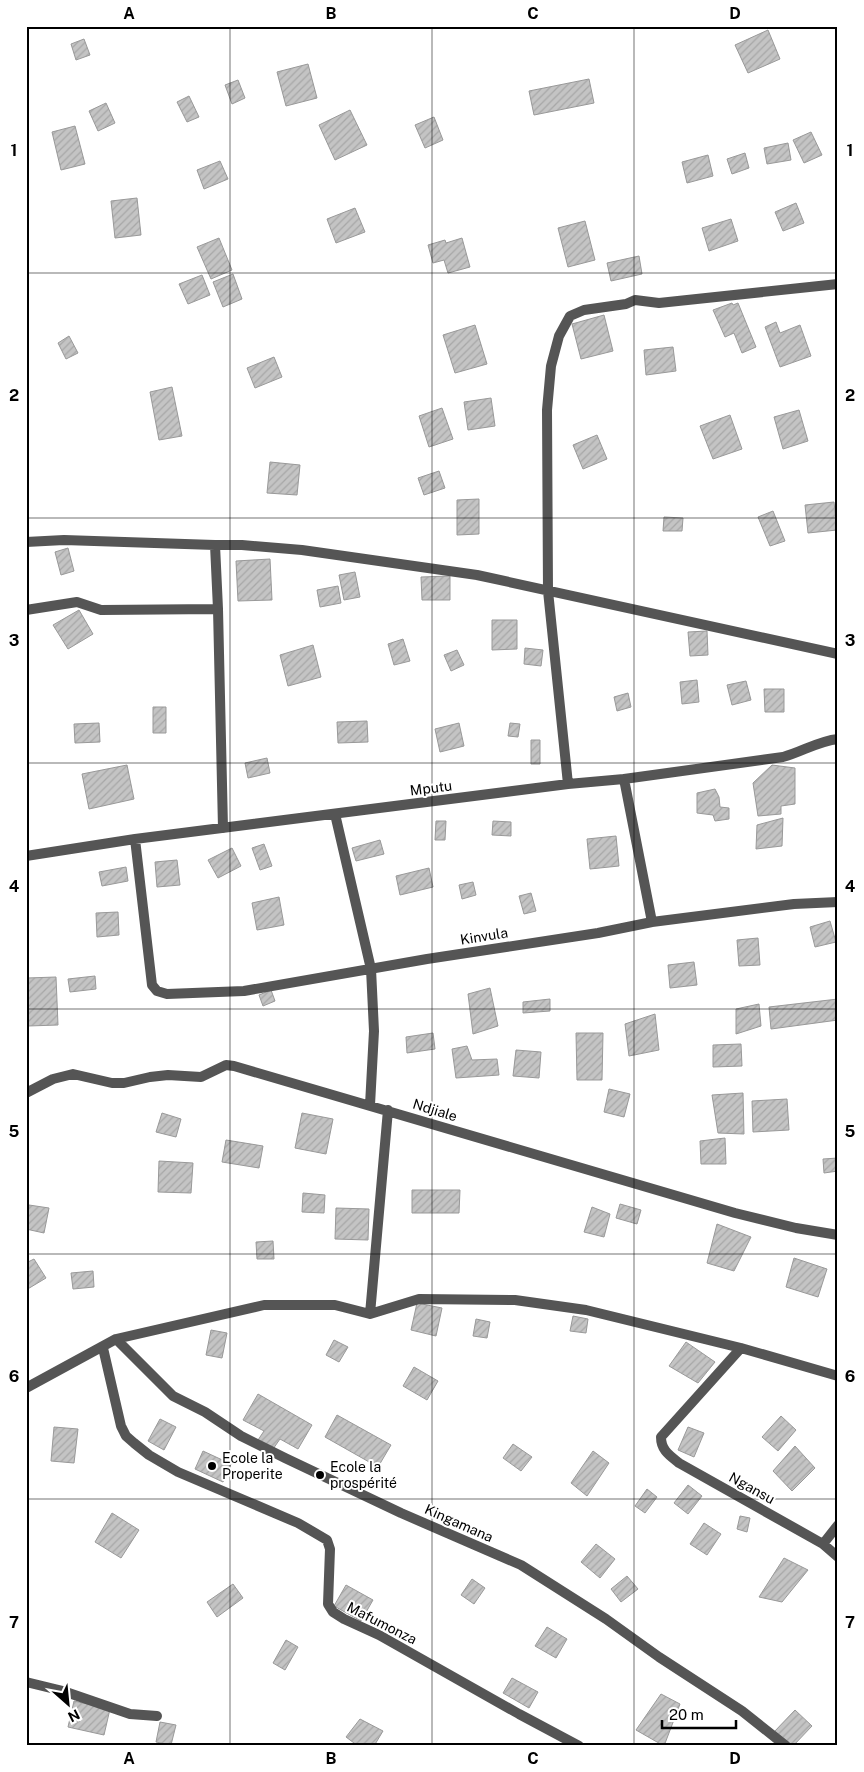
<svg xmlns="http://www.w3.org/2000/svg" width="864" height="1772" viewBox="0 0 864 1772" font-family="'Public Sans',sans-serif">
<defs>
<pattern id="building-hatch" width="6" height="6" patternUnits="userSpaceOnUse" patternTransform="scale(1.25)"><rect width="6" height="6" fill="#c4c4c4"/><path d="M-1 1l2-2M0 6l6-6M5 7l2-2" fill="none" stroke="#a7a7a7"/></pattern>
</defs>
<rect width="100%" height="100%" fill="#fff"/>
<path fill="url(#building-hatch)" stroke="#999" d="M 768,30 L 780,59 L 748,73 L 735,45 Z
M 84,39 L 90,55 L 76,60 L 71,44 Z
M 308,64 L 317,98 L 286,106 L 277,72 Z
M 589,79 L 594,103 L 534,115 L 529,91 Z
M 238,80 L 245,98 L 232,104 L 225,85 Z
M 189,96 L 199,117 L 187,122 L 177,102 Z
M 106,103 L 115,123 L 98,131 L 89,111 Z
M 350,110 L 367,145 L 335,160 L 319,125 Z
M 434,117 L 443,140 L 425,148 L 415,125 Z
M 75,126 L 85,164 L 61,170 L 52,132 Z
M 811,132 L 822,155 L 804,163 L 793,140 Z
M 788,143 L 791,160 L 767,164 L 764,148 Z
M 745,153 L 749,168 L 732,174 L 727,159 Z
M 708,155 L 713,176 L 687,183 L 682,162 Z
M 220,161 L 228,179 L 204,189 L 197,170 Z
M 137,198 L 141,235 L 115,238 L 111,201 Z
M 796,203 L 804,223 L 783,231 L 775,212 Z
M 355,208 L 365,232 L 336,243 L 327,219 Z
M 731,219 L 738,241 L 709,251 L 702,228 Z
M 585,221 L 595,260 L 568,267 L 558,228 Z
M 219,238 L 232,270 L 211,279 L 197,247 Z
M 462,238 L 470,267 L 448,273 L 444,260 L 433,263 L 428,245 L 445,240 L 446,243 Z
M 639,256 L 642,274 L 611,281 L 607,263 Z
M 233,274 L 242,299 L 223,307 L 213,282 Z
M 202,275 L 210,295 L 188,304 L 179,284 Z
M 732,303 L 733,305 L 738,303 L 756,347 L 742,353 L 734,333 L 725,337 L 713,310 Z
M 604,315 L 613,351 L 581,359 L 572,324 Z
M 776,322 L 780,333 L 800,325 L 811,356 L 780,367 L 765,327 Z
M 475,325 L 487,364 L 455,373 L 443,335 Z
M 69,336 L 78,353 L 66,359 L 58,343 Z
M 673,347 L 676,371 L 646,375 L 644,350 Z
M 274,357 L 282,377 L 255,388 L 247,368 Z
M 172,387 L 182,436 L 159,440 L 150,392 Z
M 491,398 L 495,426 L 468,430 L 464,402 Z
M 442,408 L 453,439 L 429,447 L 419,416 Z
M 799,410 L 808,441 L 783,449 L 774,417 Z
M 730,415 L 742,449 L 713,459 L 700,426 Z
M 597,435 L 607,459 L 583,469 L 573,445 Z
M 270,462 L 300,465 L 297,495 L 267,493 Z
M 439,471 L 445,488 L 424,495 L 418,478 Z
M 479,499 L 479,534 L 457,535 L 457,500 Z
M 834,502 L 837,530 L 808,533 L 805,505 Z
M 773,511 L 785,541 L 770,546 L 758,517 Z
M 664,517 L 683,518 L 682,531 L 663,531 Z
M 68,548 L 74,571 L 61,575 L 55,552 Z
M 270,559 L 272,600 L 238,601 L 236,561 Z
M 355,572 L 360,597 L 344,600 L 339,575 Z
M 450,576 L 450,600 L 422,600 L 421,577 Z
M 338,586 L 341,603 L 320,607 L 317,590 Z
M 79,610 L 93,634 L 68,649 L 53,625 Z
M 492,620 L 517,620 L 517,649 L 492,650 Z
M 707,631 L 708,655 L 690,656 L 688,632 Z
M 403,639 L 410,661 L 394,665 L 388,644 Z
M 313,645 L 321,677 L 288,686 L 280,655 Z
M 525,648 L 543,650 L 541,666 L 524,664 Z
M 457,650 L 464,665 L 451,671 L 444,655 Z
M 697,680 L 699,702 L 682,704 L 680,682 Z
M 746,681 L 751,700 L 732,705 L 727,685 Z
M 764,689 L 784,689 L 784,712 L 765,712 Z
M 628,693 L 631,707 L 617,711 L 614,697 Z
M 153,707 L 166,707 L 166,733 L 153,733 Z
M 367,721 L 368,742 L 338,743 L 337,722 Z
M 99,723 L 100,742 L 75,743 L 74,724 Z
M 459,723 L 464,746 L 440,752 L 435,729 Z
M 510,723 L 520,724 L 518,737 L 508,736 Z
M 531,740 L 540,740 L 540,764 L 531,764 Z
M 267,758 L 270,773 L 248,778 L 245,763 Z
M 127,765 L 134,799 L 89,809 L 82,774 Z
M 772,765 L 795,768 L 795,804 L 781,806 L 781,814 L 758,816 L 753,783 Z
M 715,789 L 719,797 L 720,807 L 729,808 L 729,819 L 715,821 L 713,815 L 697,813 L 697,793 Z
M 783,818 L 782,846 L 756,849 L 757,825 Z
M 436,821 L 446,821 L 445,840 L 435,840 Z
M 493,821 L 511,822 L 511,836 L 492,835 Z
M 616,836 L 619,866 L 590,869 L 587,839 Z
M 380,840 L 384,854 L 356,861 L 352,848 Z
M 264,844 L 272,866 L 260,870 L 252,848 Z
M 232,848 L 241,866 L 218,878 L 208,860 Z
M 177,860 L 180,885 L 157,887 L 155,862 Z
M 126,867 L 128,881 L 102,886 L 99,872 Z
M 429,868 L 433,887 L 400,895 L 396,876 Z
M 473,882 L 476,895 L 462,899 L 459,885 Z
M 531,893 L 536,911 L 524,914 L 519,896 Z
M 279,897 L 284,925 L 257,930 L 252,903 Z
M 118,912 L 119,935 L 97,937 L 96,913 Z
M 830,921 L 836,942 L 815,947 L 810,927 Z
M 758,938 L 760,965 L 739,966 L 737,940 Z
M 694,962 L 697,985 L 670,988 L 668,965 Z
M 95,976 L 96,989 L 70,992 L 68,979 Z
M 56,977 L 58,1025 L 28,1026 L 27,978 Z
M 490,988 L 498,1026 L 473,1034 L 468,994 Z
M 271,990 L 275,1001 L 263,1006 L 259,995 Z
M 550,999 L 550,1011 L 523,1013 L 523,1002 Z
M 838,999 L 838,1020 L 771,1029 L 769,1007 Z
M 759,1004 L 761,1026 L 736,1034 L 736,1009 Z
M 655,1014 L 659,1050 L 629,1056 L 625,1024 Z
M 433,1033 L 435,1049 L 407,1053 L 406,1037 Z
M 576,1033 L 603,1033 L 602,1080 L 577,1080 Z
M 741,1044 L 742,1066 L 713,1067 L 713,1045 Z
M 467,1046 L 472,1060 L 497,1059 L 499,1075 L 456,1078 L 452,1049 Z
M 516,1050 L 541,1052 L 539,1078 L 513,1076 Z
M 609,1089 L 630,1094 L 624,1117 L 604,1112 Z
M 743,1093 L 744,1134 L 718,1133 L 712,1095 Z
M 787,1099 L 789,1130 L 753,1132 L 752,1101 Z
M 162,1113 L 181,1119 L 176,1137 L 156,1132 Z
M 302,1113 L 333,1119 L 326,1154 L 295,1148 Z
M 725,1138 L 726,1164 L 701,1164 L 700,1141 Z
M 226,1140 L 263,1146 L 259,1168 L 222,1162 Z
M 838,1158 L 838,1171 L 824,1173 L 823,1159 Z
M 159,1161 L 193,1163 L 191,1193 L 158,1192 Z
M 412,1190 L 460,1190 L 459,1213 L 412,1213 Z
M 303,1193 L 325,1195 L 324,1213 L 302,1212 Z
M 620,1204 L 641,1210 L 637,1224 L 616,1218 Z
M 29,1205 L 49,1208 L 44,1233 L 26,1229 Z
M 592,1207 L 610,1214 L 604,1237 L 584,1232 Z
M 336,1208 L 369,1209 L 368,1240 L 335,1239 Z
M 717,1224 L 751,1237 L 734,1271 L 707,1263 Z
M 273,1241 L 274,1259 L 257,1259 L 256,1242 Z
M 794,1258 L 827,1269 L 818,1297 L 786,1287 Z
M 34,1259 L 46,1278 L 26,1290 L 26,1263 Z
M 93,1271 L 94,1287 L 73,1289 L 71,1273 Z
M 417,1303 L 442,1308 L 436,1336 L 411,1330 Z
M 573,1316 L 588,1319 L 586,1333 L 570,1331 Z
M 476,1319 L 490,1322 L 487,1338 L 473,1336 Z
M 211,1330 L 227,1333 L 222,1358 L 206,1355 Z
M 334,1340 L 348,1347 L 339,1362 L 326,1355 Z
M 686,1342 L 715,1362 L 698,1383 L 669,1366 Z
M 414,1367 L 438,1381 L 427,1400 L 403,1386 Z
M 258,1394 L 312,1425 L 298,1449 L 280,1439 L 273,1449 L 258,1440 L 264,1431 L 243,1420 Z
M 337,1415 L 391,1445 L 378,1467 L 325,1437 Z
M 781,1416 L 796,1430 L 778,1451 L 762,1437 Z
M 160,1419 L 176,1427 L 164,1450 L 148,1441 Z
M 54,1427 L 78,1429 L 74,1463 L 51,1461 Z
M 688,1427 L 704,1433 L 694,1457 L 678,1450 Z
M 513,1444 L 532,1457 L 521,1471 L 503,1458 Z
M 795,1446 L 815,1468 L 792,1491 L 773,1471 Z
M 203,1451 L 231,1464 L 223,1482 L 195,1469 Z
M 593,1451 L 609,1463 L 587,1496 L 571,1483 Z
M 688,1485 L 702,1496 L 688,1514 L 674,1503 Z
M 647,1489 L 657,1497 L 645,1513 L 635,1506 Z
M 112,1513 L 139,1530 L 121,1558 L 95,1542 Z
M 740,1516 L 750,1518 L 747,1532 L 737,1529 Z
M 704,1523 L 721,1534 L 707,1555 L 690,1544 Z
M 596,1544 L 615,1559 L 600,1578 L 581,1562 Z
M 784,1558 L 808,1570 L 782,1602 L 759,1597 Z
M 627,1576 L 638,1589 L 621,1602 L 611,1589 Z
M 472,1579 L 485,1588 L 474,1604 L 461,1595 Z
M 233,1584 L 243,1598 L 217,1617 L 207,1602 Z
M 346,1585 L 373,1600 L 361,1621 L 334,1606 Z
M 547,1627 L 567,1639 L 556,1658 L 535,1646 Z
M 286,1640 L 298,1647 L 285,1670 L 273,1663 Z
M 512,1678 L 538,1692 L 529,1708 L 503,1693 Z
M 661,1694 L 680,1704 L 664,1746 L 636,1730 Z
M 74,1701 L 110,1709 L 104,1735 L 68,1727 Z
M 795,1710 L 812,1726 L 793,1746 L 789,1746 L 774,1732 Z
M 360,1719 L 383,1731 L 374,1746 L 358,1746 L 346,1737 Z
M 160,1722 L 176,1725 L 171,1745 L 156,1742 Z"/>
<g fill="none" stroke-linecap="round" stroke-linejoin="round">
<path stroke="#555" stroke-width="10" d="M 26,542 L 64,540 L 215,545
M 26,610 L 77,602 L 101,610 L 218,609
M 624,779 L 652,922
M 568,784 L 548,591 L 547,410 L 551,366 L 559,336 L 570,316 L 584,310 L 626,304 L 635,300 L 659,303 L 838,284
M 335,814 L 371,969 L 374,1031 L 370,1105
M 223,828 L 218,609 L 215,545 L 242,545 L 302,550 L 477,575 L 838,654
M 135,839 L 152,985 L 157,991 L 167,994 L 244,991 L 427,959 L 598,933 L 652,922 L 794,904 L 838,902
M 26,856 L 135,839 L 568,784 L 624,779 L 783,757 C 802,752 818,741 838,739
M 26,1093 L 53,1079 L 73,1074 L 112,1083 L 124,1083 L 150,1077 L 168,1075 L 201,1077 L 226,1065 L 234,1066 L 735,1213 L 796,1228 L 838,1235
M 370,1314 L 388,1110
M 116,1339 L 173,1396 L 205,1412 L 241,1436 L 285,1458 L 401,1513 L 521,1565 L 606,1619 L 659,1657 L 742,1711 L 786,1746
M 103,1348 L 121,1426 L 126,1436 L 134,1443 L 149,1455 L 178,1472 L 298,1523 L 327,1540 L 330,1549 L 328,1604 L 333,1612 L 344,1619 L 379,1635 L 519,1714 L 579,1746
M 741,1348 L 661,1437 C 661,1450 669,1455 679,1463 L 823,1544 L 838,1557
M 26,1388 L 116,1339 L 264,1305 L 335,1305 L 370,1314 L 419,1299 L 515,1300 L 586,1310 L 741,1348 L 838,1376
M 823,1544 L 838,1525
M 26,1682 L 63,1691 L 130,1714 L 157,1716"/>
</g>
<path fill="none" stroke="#000" stroke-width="1" stroke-opacity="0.55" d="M 230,26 L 230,1746M 432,26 L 432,1746M 634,26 L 634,1746M 26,273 L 838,273M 26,518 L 838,518M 26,763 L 838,763M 26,1009 L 838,1009M 26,1254 L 838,1254M 26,1499 L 838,1499"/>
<g fill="#000" stroke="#fff" stroke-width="2">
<circle cx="212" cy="1466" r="5"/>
<circle cx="320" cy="1475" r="5"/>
</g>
<g text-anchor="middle" stroke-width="4" stroke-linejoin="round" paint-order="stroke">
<g font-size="14" fill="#000" stroke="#fff">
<text transform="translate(431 788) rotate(-7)" y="5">Mputu</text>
<text transform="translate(484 936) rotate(-9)" y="5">Kinvula</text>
<text transform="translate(435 1110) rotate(17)" y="5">Ndjiale</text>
<text transform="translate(752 1488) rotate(29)" y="5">Ngansu</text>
<text transform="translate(459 1523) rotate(24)" y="5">Kingamana</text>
<text transform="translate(382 1623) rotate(27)" y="5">Mafumonza</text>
</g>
<g font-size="14" fill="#000" stroke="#fff" text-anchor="start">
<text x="222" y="1463">Ecole la<tspan x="222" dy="16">Properite</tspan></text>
<text x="330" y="1472">Ecole la<tspan x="330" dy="16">prospérité</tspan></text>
</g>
</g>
<rect width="864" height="1772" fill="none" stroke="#ffffff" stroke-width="55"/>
<g transform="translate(68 1704) rotate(153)" stroke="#ffffff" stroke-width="4" paint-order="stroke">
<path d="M0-4L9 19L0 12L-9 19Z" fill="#000000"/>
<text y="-8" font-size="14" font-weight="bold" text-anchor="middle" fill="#000000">N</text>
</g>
<path d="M662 1720v8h74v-8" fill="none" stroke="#000000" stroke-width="2.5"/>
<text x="669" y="1720" font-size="15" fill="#000000" stroke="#ffffff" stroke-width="4" paint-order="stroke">20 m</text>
<rect x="28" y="28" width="808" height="1716" fill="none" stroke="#000" stroke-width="2"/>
<g font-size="16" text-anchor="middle" font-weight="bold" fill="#000">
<text x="129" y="19">A</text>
<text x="331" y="19">B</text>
<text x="533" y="19">C</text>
<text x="735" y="19">D</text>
<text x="14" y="156">1</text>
<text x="850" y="156">1</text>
<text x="14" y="401">2</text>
<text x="850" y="401">2</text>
<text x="14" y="646">3</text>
<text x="850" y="646">3</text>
<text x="14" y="892">4</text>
<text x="850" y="892">4</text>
<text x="14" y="1137">5</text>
<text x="850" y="1137">5</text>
<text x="14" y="1382">6</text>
<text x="850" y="1382">6</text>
<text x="14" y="1628">7</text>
<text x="850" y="1628">7</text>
<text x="129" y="1764">A</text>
<text x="331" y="1764">B</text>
<text x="533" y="1764">C</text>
<text x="735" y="1764">D</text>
</g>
</svg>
